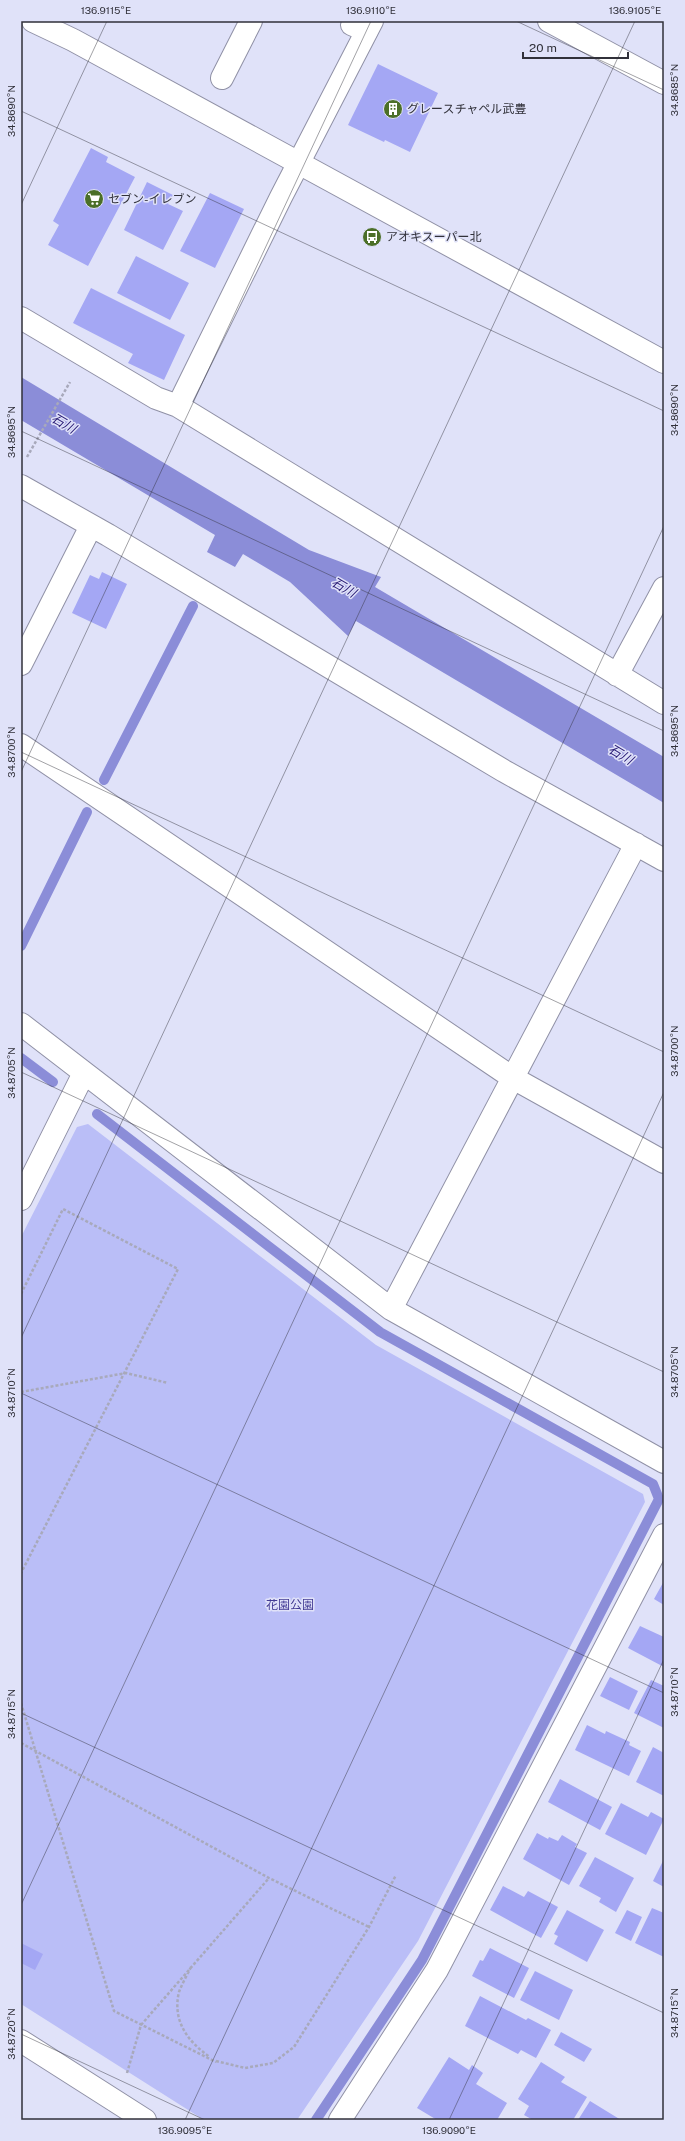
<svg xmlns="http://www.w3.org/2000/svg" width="685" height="2141" viewBox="0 0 685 2141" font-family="'Public Sans','Noto Sans JP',sans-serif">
<rect width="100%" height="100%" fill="#e0e2f9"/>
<path fill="#babef7" d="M 88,1124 L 376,1345 L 643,1494 L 645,1502 L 418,1941 L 297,2120 L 204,2120 L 21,2004 L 21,1237 L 77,1127 Z"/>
<path fill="#8b8dd8" d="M 21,377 L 309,550 L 381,577 L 375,587 L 664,757 L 664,803 L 356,621 L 348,636 L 290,582 L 243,554 L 235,567 L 207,552 L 215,535 L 21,420 Z"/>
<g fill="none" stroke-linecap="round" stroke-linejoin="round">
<path stroke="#8b8dd8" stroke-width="10" d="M 104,780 L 193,606
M 21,946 L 87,812
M 21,1058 L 53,1082
M 97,1114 L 380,1332 L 653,1484 L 659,1499 L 422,1960 L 316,2120"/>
</g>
<path fill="#a4a7f4" d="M 378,64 L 438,93 L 410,152 L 385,140 L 384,142 L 348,125 Z
M 91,148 L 108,157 L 106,162 L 135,177 L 88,266 L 48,245 L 59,225 L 53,221 Z
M 147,182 L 173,195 L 168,204 L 183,211 L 163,250 L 124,230 Z
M 210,193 L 244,209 L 215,268 L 180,251 Z
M 136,256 L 189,283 L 170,320 L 117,293 Z
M 91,288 L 185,335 L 164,380 L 128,363 L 133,354 L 73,323 Z
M 102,572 L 127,584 L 106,629 L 72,613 L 90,575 L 99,579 Z
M 664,1581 L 664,1605 L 654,1599 Z
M 640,1626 L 664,1637 L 664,1667 L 628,1648 Z
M 610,1677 L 638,1691 L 629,1710 L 600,1696 Z
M 651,1680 L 664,1686 L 664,1728 L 634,1713 Z
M 587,1725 L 605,1734 L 606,1731 L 630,1742 L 629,1745 L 641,1751 L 629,1776 L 575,1750 Z
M 653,1747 L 664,1753 L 664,1796 L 636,1782 Z
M 560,1779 L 612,1807 L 600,1830 L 548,1802 Z
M 621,1803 L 648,1817 L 651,1812 L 664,1819 L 646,1855 L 605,1834 Z
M 537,1833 L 548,1839 L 549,1837 L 558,1841 L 562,1835 L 577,1844 L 575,1847 L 587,1853 L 569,1885 L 523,1859 Z
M 595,1857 L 634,1878 L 616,1912 L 599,1902 L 601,1898 L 579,1886 Z
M 664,1859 L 664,1887 L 653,1881 Z
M 503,1886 L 524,1897 L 528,1891 L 558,1907 L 541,1938 L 490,1910 Z
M 652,1908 L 664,1913 L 664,1957 L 635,1943 Z
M 567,1910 L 604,1930 L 587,1962 L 554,1944 L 558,1936 L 554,1934 Z
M 627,1910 L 642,1917 L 631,1941 L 615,1933 Z
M 21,1943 L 43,1954 L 35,1970 L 21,1963 Z
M 490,1948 L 529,1968 L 514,1998 L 472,1976 L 480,1960 L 483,1961 Z
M 535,1971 L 573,1990 L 559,2020 L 520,2000 Z
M 480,1996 L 526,2020 L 528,2018 L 551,2030 L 536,2058 L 521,2050 L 518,2054 L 465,2026 Z
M 561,2032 L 592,2049 L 584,2062 L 554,2045 Z
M 449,2057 L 469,2070 L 472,2065 L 483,2073 L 476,2084 L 507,2103 L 497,2120 L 437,2120 L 417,2108 Z
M 541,2062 L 565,2077 L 561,2082 L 587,2097 L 573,2120 L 533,2120 L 524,2115 L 529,2106 L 518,2099 Z
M 590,2101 L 621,2120 L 578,2120 Z"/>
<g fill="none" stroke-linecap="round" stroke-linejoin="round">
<g stroke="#9091a6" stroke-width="22">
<path id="lane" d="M 351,25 L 367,32"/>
</g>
<g stroke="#9091a6" stroke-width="24">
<path id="street" d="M 549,21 L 664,83
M 222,78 L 251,21
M 21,318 L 156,398 L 178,406 L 664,703
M 178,406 L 281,197 L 372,21
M 21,486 L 108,535 L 504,771 L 664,860
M 21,664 L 91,526
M 617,675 L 664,588
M 21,745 L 513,1078 L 664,1162
M 21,1024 L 391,1309 L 664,1462
M 21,1199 L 84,1073
M 391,1309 L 636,844
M 340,2120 L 437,1970 L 664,1535"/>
</g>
<g stroke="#9091a6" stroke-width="24">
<path id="secondary" d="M 33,21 L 73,40 L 664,362
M 21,2041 L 145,2120"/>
</g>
<path stroke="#a8a9bb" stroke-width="2.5" stroke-dasharray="3 2" stroke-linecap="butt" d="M 27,457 L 70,382
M 21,1294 L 63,1209 L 178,1269 L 21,1573
M 21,1392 L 126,1373 L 168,1383
M 21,1703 L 114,2011 L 216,2062
M 21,1743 L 269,1878 L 369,1927
M 191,1967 C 187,1975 182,1984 179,1992 C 172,2021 188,2042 210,2057
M 216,2061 L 245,2068 L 273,2063 L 294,2047 L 369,1927 L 396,1875
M 127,2073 L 141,2025 L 269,1878"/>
<use href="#lane" stroke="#fff" stroke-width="20"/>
<use href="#street" stroke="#fff" stroke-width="22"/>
<use href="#secondary" stroke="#fff" stroke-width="22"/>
</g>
<path fill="none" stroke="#31313a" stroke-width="1" stroke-opacity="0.45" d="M 516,21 L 664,90M 21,111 L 664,411M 21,205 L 107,21M 21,431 L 664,731M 21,752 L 664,1052M 21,772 L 371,21M 21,1072 L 664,1372M 21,1338 L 635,21M 21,1393 L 664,1693M 21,1713 L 664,2013M 21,1905 L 664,526M 21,2034 L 205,2120M 185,2120 L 664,1092M 449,2120 L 664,1659"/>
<defs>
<g id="building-disc" transform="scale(1)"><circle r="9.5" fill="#4b6f28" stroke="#e0e2f9"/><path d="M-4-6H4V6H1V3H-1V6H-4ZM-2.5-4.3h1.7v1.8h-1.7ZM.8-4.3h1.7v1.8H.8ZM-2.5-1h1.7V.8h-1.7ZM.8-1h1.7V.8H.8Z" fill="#fff"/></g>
<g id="supermarket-disc" transform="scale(1)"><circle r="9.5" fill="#4b6f28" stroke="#e0e2f9"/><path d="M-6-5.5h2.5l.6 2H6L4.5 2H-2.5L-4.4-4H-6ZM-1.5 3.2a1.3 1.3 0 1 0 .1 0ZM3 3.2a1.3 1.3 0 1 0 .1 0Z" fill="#fff"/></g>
<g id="bus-disc" transform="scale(1)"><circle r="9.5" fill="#4b6f28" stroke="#e0e2f9"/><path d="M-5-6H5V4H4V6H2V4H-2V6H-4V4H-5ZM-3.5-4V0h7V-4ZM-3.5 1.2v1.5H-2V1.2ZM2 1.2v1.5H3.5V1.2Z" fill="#fff"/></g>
</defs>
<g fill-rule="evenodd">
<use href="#building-disc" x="393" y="109"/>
<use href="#supermarket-disc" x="94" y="199"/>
<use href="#bus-disc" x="372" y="237"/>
</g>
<g text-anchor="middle" stroke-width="3" stroke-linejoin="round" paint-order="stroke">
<g font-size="12" fill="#31313a" stroke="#e0e2f9" text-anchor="start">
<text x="407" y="113">グレースチャペル武豊</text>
<text x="108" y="203">セブン-イレブン</text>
<text x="386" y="241">アオキスーパー北</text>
</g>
<g font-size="12" fill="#423b94" stroke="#e0e2f9">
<text x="290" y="1609">花園公園</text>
</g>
<g font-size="13" font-style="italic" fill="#2e2179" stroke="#e0e2f9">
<text transform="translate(64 423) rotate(30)" y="5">石川</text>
<text transform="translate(344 587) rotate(30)" y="5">石川</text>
<text transform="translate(621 754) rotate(31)" y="5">石川</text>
</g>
</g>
<rect width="685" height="2141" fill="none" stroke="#e0e2f9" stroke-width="44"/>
<path d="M523 52v6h105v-6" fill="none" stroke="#31313a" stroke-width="2"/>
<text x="529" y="52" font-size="12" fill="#31313a" stroke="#e0e2f9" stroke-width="3" paint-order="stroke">20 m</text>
<rect x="22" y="22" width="641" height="2097" fill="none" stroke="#31313a" stroke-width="1.5"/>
<g font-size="10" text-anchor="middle" fill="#31313a">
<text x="106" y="14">136.9115°E</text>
<text x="371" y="14">136.9110°E</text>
<text x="635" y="14">136.9105°E</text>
<text transform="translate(674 90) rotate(-90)" y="4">34.8685°N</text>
<text transform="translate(11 111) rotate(-90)" y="4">34.8690°N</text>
<text transform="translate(674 410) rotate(-90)" y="4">34.8690°N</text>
<text transform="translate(11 432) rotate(-90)" y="4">34.8695°N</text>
<text transform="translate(674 731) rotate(-90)" y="4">34.8695°N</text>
<text transform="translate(11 752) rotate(-90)" y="4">34.8700°N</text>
<text transform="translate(674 1051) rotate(-90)" y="4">34.8700°N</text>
<text transform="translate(11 1073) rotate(-90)" y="4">34.8705°N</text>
<text transform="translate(674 1372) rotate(-90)" y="4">34.8705°N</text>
<text transform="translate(11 1393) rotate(-90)" y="4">34.8710°N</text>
<text transform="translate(674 1692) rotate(-90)" y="4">34.8710°N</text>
<text transform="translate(11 1714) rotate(-90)" y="4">34.8715°N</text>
<text transform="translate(674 2013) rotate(-90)" y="4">34.8715°N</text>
<text transform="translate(11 2034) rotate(-90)" y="4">34.8720°N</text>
<text x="185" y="2134">136.9095°E</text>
<text x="449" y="2134">136.9090°E</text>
</g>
</svg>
